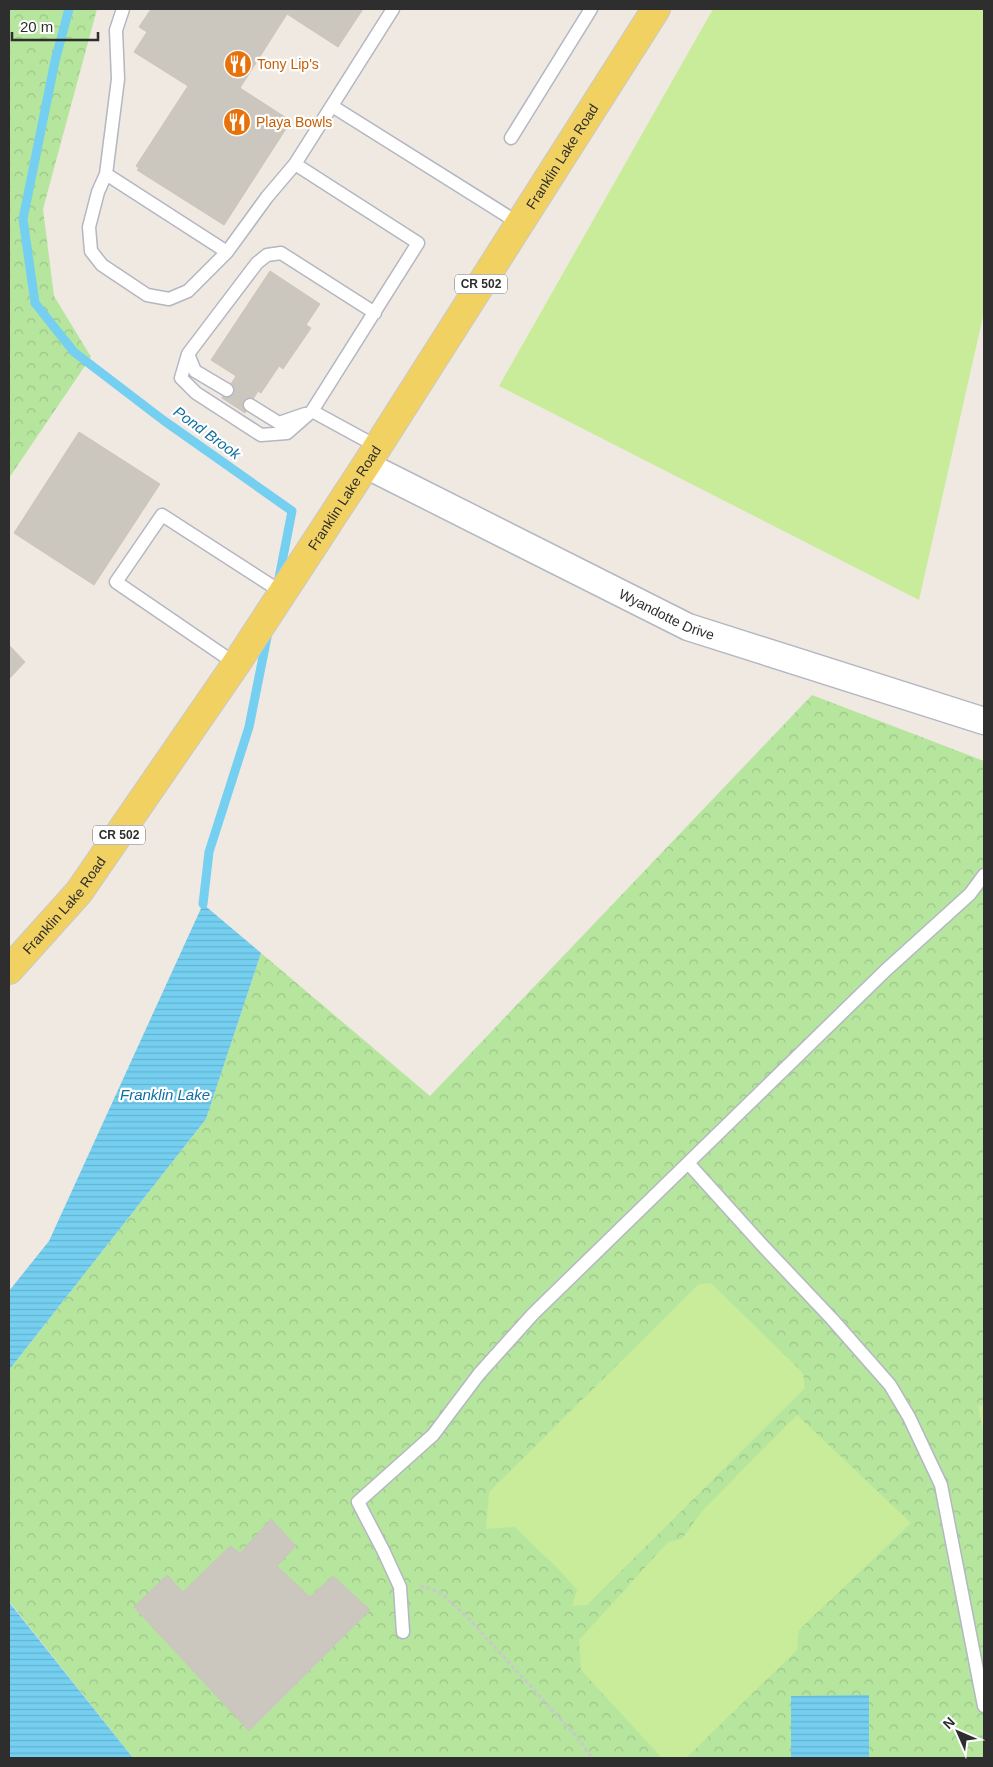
<svg xmlns="http://www.w3.org/2000/svg" width="993" height="1767" viewBox="0 0 993 1767" font-family="Helvetica,sans-serif">
<defs>
<pattern id="forest-crowns" width="20" height="18" patternUnits="userSpaceOnUse" patternTransform="scale(1.25)"><rect width="20" height="18" fill="#b6e59e"/><path d="M2 6a3 3 0 1 1 6 0M12 15a3 3 0 1 1 6 0" fill="none" stroke="#9dc588"/></pattern>
<pattern id="water-rules" width="6" height="5" patternUnits="userSpaceOnUse" patternTransform="scale(1.25)"><rect width="6" height="5" fill="#75cff0"/><path d="M0 2.5h6" fill="none" stroke="#66b2ce"/></pattern>
</defs>
<rect width="100%" height="100%" fill="#efe9e1"/>
<path fill="url(#forest-crowns)" d="M 9,9 L 97,9 L 43,209 L 54,296 L 91,357 L 9,478 Z
M 812,695 L 984,761 L 984,1758 L 133,1758 L 9,1601 L 9,1370 L 206,1119 L 261,953 L 430,1096 Z"/>
<path fill="#c9ec9a" d="M 713,9 L 984,9 L 984,312 L 919,600 L 499,386 Z
M 711,1283 L 803,1373 L 805,1388 L 587,1605 L 572,1606 L 577,1590 L 560,1571 L 515,1527 L 486,1529 L 489,1492 L 699,1284 Z
M 984,1404 L 984,1435 L 978,1406 Z
M 797,1415 L 911,1523 L 799,1630 L 797,1650 L 686,1758 L 661,1757 L 581,1670 L 579,1640 L 668,1542 L 682,1539 L 702,1511 Z"/>
<path fill="url(#water-rules)" d="M 203,904 L 261,953 L 206,1119 L 9,1370 L 9,1291 L 49,1241 Z
M 9,1602 L 133,1758 L 9,1758 Z
M 869,1695 L 869,1758 L 791,1758 L 791,1696 Z"/>
<g fill="none" stroke-linecap="round" stroke-linejoin="round">
<path stroke="#75cff0" stroke-width="9" d="M 69,9 L 55,61 L 23,219 L 35,303 L 74,352 L 163,420 L 292,511 L 278,583
M 203,904 L 209,852 L 249,727 L 268,632"/>
</g>
<path fill="#cbc7bf" stroke="#cbc5ba" d="M 151,9 L 363,9 L 338,47 L 287,14 L 240,88 L 291,121 L 224,225 L 137,170 L 139,168 L 136,166 L 188,86 L 134,52 L 147,32 L 139,27 Z
M 270,271 L 320,304 L 306,325 L 311,328 L 283,369 L 279,366 L 261,393 L 258,391 L 245,413 L 222,398 L 236,376 L 211,360 Z
M 79,432 L 160,484 L 94,585 L 14,533 Z
M 9,645 L 25,662 L 9,679 Z
M 271,1519 L 296,1546 L 277,1566 L 310,1597 L 333,1576 L 370,1610 L 249,1731 L 134,1607 L 167,1575 L 183,1592 L 230,1546 L 240,1553 Z"/>
<g fill="none" stroke-linecap="round" stroke-linejoin="round">
<g stroke="#b4b7c1" stroke-width="15">
<path id="service" d="M 123,9 L 116,30 L 118,79 L 106,174 L 98,192 L 89,227 L 91,251 L 102,265 L 147,295 L 169,299 L 188,291 L 227,252 L 267,197 L 295,164 L 393,9
M 332,106 L 520,224
M 511,138 L 591,9
M 295,164 L 418,243 L 312,411 L 378,447
M 106,174 L 227,252
M 188,354 L 195,371 L 227,390
M 250,405 L 279,423 L 305,414
M 312,411 L 287,433 L 261,435 L 196,393 L 181,378 L 188,354 L 257,263 L 267,255 L 281,253 L 375,313
M 236,664 L 116,582 L 162,515 L 283,593
M 688,1163 L 763,1246 L 832,1319 L 890,1385 L 909,1417 L 941,1485 L 984,1706
M 403,1632 L 400,1587 L 384,1552 L 358,1502 L 433,1435 L 479,1374 L 533,1314 L 886,970 L 970,894 L 984,875"/>
</g>
<g stroke="#b4b7c1" stroke-width="29">
<g id="minor">
<path id="s1" d="M 366,465 L 688,627 L 984,721"/>
</g>
</g>
<g stroke="#c9c9c9" stroke-width="30">
<g id="primary">
<path id="s2" d="M 9,970 L 79,892 L 236,664 L 366,465 L 656,9"/>
</g>
</g>
<path stroke="#c9c9c9" stroke-width="3" stroke-dasharray="4 2.5" stroke-linecap="butt" d="M 420,1586 L 440,1592 L 469,1619 L 577,1737 L 592,1758"/>
<use href="#service" stroke="#fff" stroke-width="12"/>
<use href="#minor" stroke="#fff" stroke-width="26"/>
<use href="#primary" stroke="#f2d163" stroke-width="28"/>
</g>
<defs>
<g id="restaurant-disc" transform="scale(1.4375)"><circle r="9.5" fill="#e8710a" stroke="#fff"/><path d="M-5-6h1v4h1v-4h1v4h1v-4h1v5L-1.5 .5V6h-2V.5L-5-1ZM5-6V6H3V1.5H1.5Q1.5-4 5-6Z" fill="#fff"/></g>
</defs>
<g fill-rule="evenodd">
<use href="#restaurant-disc" x="238" y="64"/>
<use href="#restaurant-disc" x="237" y="122"/>
</g>
<g text-anchor="middle" stroke-width="4.5" stroke-linejoin="round" paint-order="stroke">
<g fill="#fff" stroke="#6d6d6d" stroke-width="1">
<rect x="455" y="274.5" width="52" height="19" rx="4"/>
<rect x="93" y="825.5" width="52" height="19" rx="4"/>
</g>
<g font-size="12" font-weight="bold" fill="#2e2e2e">
<text x="481" y="288">CR 502</text>
<text x="119" y="839">CR 502</text>
</g>
<g font-size="14" fill="#c56008" stroke="#fff" text-anchor="start">
<text x="257" y="69">Tony Lip's</text>
<text x="256" y="127">Playa Bowls</text>
</g>
<g font-size="14" fill="#2e2e2e" stroke="#fff">
<text dy="5" stroke="none"><textPath href="#s2" startOffset="985">Franklin Lake Road</textPath></text>
<text dy="5" stroke="none"><textPath href="#s2" startOffset="580">Franklin Lake Road</textPath></text>
<text dy="5" stroke="none"><textPath href="#s1" startOffset="336">Wyandotte Drive</textPath></text>
<text dy="5" stroke="none"><textPath href="#s2" startOffset="85">Franklin Lake Road</textPath></text>
</g>
<g font-size="15" font-style="italic" fill="#0d6fa3" stroke="#fff">
<text transform="translate(207 433) rotate(36)" y="5">Pond Brook</text>
<text x="165" y="1100">Franklin Lake</text>
</g>
</g>
<rect width="993" height="1767" fill="none" stroke="#2e2e2e" stroke-width="20"/>
<g transform="translate(958 1732) rotate(315)" stroke="#ffffff" stroke-width="4" paint-order="stroke">
<path d="M0-4L9 19L0 12L-9 19Z" fill="#2e2e2e"/>
<text y="-8" font-size="14" font-weight="bold" text-anchor="middle" fill="#2e2e2e">N</text>
</g>
<path d="M12 32v8h86v-8" fill="none" stroke="#2e2e2e" stroke-width="2.5"/>
<text x="20" y="32" font-size="15" fill="#2e2e2e" stroke="#ffffff" stroke-width="4" paint-order="stroke">20 m</text>
</svg>
